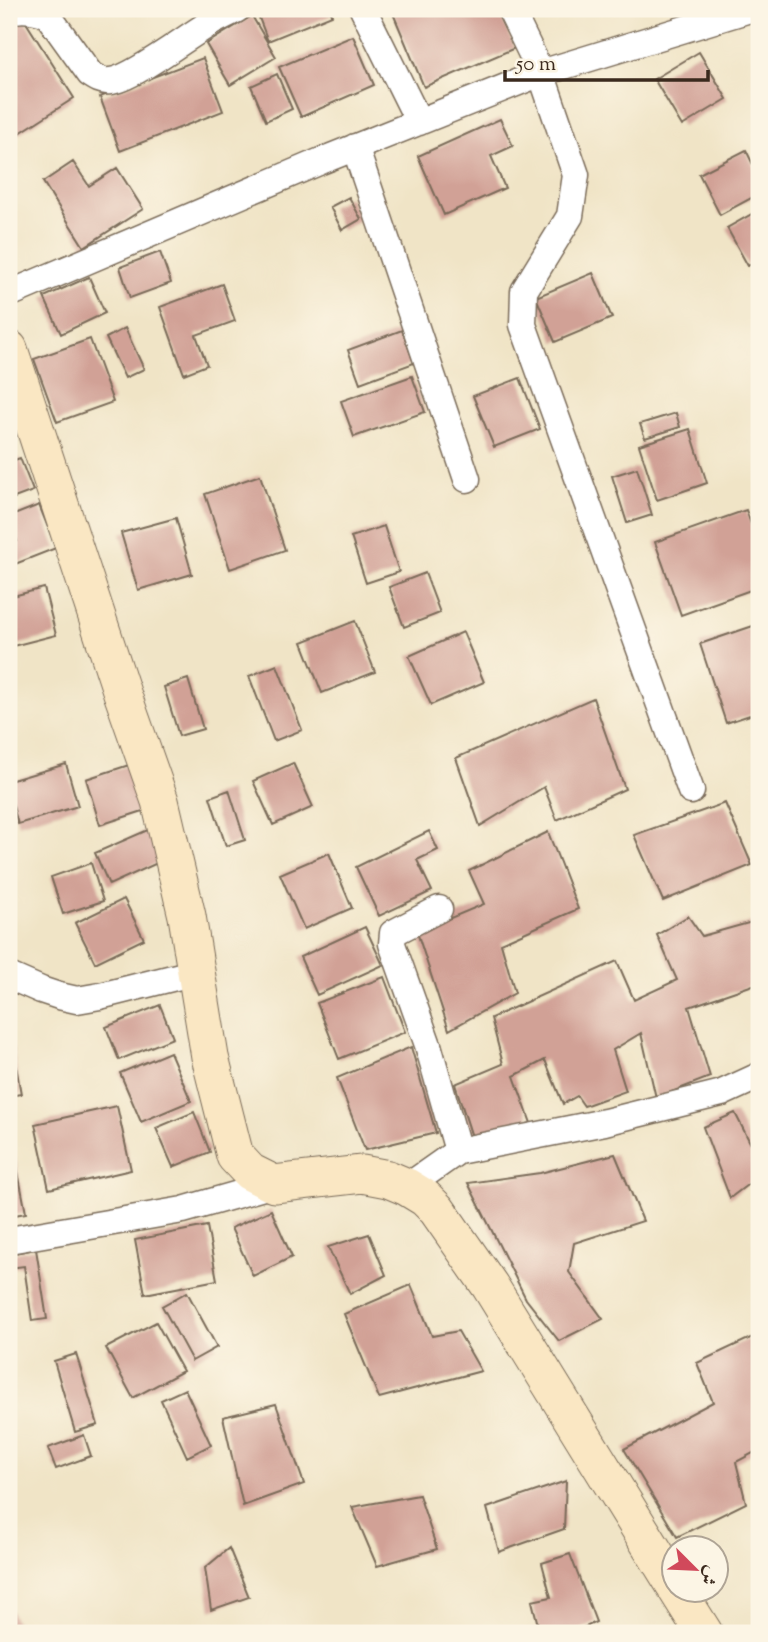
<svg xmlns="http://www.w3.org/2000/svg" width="768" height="1642" viewBox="0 0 768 1642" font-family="'Sorts Mill Goudy',Amiri,serif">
<rect width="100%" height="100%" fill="#fcf5e5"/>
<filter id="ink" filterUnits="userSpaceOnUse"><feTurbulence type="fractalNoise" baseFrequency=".0143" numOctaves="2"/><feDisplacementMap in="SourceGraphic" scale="14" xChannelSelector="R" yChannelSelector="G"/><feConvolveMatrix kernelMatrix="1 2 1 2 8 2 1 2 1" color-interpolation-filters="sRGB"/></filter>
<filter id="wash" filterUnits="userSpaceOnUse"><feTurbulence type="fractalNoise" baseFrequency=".00686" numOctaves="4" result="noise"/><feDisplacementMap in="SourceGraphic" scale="28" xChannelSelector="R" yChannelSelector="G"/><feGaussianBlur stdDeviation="1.57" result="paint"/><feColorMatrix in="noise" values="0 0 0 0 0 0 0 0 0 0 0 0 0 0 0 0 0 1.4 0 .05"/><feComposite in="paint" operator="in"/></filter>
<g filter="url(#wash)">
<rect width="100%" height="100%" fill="#f0e4c6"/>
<g id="blocks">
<path fill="#d1a196" d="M 259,9 L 330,9 L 332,15 L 268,41 L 256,10 Z
M 398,9 L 498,9 L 515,48 L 424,87 L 392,11 Z
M 20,13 L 74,98 L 9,140 L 9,20 Z
M 252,16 L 276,57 L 230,85 L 206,44 Z
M 353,36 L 374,85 L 301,117 L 279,67 Z
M 699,52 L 727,99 L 682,126 L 654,79 Z
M 203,58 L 223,111 L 120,151 L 100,97 Z
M 277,74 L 292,109 L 266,121 L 251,86 Z
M 500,119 L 513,146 L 491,156 L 505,188 L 444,215 L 418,156 Z
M 746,150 L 759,177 L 759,194 L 720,215 L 699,174 Z
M 73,162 L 89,186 L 117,168 L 143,209 L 84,247 L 43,182 Z
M 349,197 L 361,219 L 342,230 L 330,207 Z
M 759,210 L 759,259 L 748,266 L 727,228 Z
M 160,252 L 171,283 L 130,298 L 120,267 Z
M 593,273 L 612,318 L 555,342 L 536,297 Z
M 89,277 L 105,313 L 61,334 L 44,297 Z
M 222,284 L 235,321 L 196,335 L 207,365 L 184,374 L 160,307 Z
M 125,328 L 144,369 L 125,378 L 106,338 Z
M 402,330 L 414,363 L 360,383 L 348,350 Z
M 90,339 L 113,402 L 57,422 L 34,359 Z
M 412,376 L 425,412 L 354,437 L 341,401 Z
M 520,378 L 540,429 L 494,447 L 473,396 Z
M 9,396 L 24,433 L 9,439 Z
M 676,413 L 680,427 L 645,438 L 640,424 Z
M 690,429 L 707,483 L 657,500 L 639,445 Z
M 20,458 L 33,491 L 9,500 L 9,462 Z
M 637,468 L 652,515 L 627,523 L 612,476 Z
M 260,475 L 285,550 L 230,569 L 205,494 Z
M 39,505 L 56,548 L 10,566 L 9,544 L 17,541 L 9,521 L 9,517 Z
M 746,510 L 759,547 L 759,587 L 681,615 L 655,542 Z
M 176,518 L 192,574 L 138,590 L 121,533 Z
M 384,526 L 399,572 L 366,583 L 351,537 Z
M 425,573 L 440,613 L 404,627 L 389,587 Z
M 44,588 L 56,635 L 9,647 L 9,597 Z
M 355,621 L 375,672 L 322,693 L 302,642 Z
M 759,624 L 759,712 L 726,723 L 700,644 Z
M 463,632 L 484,682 L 431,705 L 409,656 Z
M 277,665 L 302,730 L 274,741 L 249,676 Z
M 188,679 L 203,729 L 179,736 L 164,687 Z
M 593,698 L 625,789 L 557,820 L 544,787 L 480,826 L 456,758 Z
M 293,763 L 313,807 L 273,825 L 253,781 Z
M 66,764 L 78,806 L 18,824 L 9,792 L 9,781 Z
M 132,764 L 146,810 L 100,825 L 86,779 Z
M 229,790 L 245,840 L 226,846 L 210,797 Z
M 725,803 L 752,865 L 663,901 L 634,835 Z
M 150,829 L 164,860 L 109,885 L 95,853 Z
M 429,831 L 438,850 L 417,860 L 432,891 L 379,916 L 356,867 Z
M 548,832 L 578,909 L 501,943 L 515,993 L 449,1030 L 417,932 L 484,904 L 469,871 Z
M 329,853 L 352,908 L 304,929 L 280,874 Z
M 91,863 L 103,901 L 63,914 L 51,877 Z
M 124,899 L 144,939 L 95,963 L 75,923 Z
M 688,916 L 702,936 L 759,920 L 759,983 L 689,1007 L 710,1077 L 656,1098 L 641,1033 L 613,1050 L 626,1091 L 584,1106 L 577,1096 L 563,1104 L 545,1060 L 514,1076 L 532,1126 L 472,1137 L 455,1084 L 503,1064 L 491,1018 L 617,961 L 634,1000 L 677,980 L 657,935 Z
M 365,927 L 383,965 L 317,995 L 300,957 Z
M 384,977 L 405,1032 L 339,1059 L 317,1003 Z
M 160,1005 L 173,1038 L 119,1060 L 106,1027 Z
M 12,1043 L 21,1094 L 9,1096 L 9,1044 Z
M 411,1047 L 436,1133 L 365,1150 L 337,1078 Z
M 170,1052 L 191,1101 L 141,1122 L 120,1073 Z
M 117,1106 L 131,1170 L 49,1189 L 35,1124 Z
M 194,1112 L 210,1152 L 173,1167 L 156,1128 Z
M 735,1113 L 759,1160 L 759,1176 L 730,1198 L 703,1127 Z
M 9,1131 L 10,1131 L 26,1213 L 9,1216 Z
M 615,1154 L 643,1221 L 574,1243 L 569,1272 L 603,1319 L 559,1341 L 526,1299 L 468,1183 L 540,1173 Z
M 271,1210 L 292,1257 L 253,1276 L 231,1228 Z
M 207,1226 L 217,1280 L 145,1294 L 135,1240 Z
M 369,1234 L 386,1275 L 350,1294 L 328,1247 Z
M 36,1249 L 47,1319 L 32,1321 L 24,1266 L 9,1268 L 9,1254 Z
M 411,1285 L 432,1336 L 458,1331 L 481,1371 L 379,1398 L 344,1314 Z
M 187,1292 L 217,1347 L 192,1361 L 162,1306 Z
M 156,1322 L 183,1371 L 133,1398 L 106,1348 Z
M 759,1334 L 759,1450 L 736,1462 L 746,1503 L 677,1537 L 624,1449 L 713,1402 L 697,1363 Z
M 76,1354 L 98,1425 L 75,1432 L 54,1361 Z
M 185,1389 L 211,1445 L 187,1457 L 161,1400 Z
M 276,1404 L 304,1484 L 243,1506 L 223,1417 Z
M 84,1435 L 91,1456 L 56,1469 L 48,1448 Z
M 566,1481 L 564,1529 L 499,1552 L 487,1508 Z
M 419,1495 L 437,1549 L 377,1566 L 352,1507 Z
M 229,1548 L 249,1597 L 211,1610 L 205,1568 Z
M 570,1554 L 596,1622 L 573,1633 L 540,1633 L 532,1601 L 551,1597 L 542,1563 Z
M 9,1605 L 20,1633 L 9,1633 Z"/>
</g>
</g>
<g filter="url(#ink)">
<use href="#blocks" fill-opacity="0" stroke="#7a6b59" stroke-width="2"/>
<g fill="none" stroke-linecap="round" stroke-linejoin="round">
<g stroke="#7a6b59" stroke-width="29">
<path id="street" d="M 363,9 L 419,122
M 510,9 L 541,73 L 576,175 L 570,216 L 524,291 L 523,325 L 691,791
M 9,12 C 20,7 35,10 47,14 L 90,74 C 96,78 102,82 110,81 C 130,80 184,39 204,27 C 214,20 226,15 237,9
M 355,147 L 467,479
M 9,294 L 321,161 L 541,73 L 750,9
M 439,909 L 393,933 L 392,944 L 428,1045 L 458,1151
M 9,976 L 41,990 L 59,996 L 77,1000 L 100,996 L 196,972
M 407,1187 L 458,1151 L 605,1122 L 722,1093 L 759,1076
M 9,1240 L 183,1210 L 274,1184"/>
</g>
<g stroke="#7a6b59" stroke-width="39">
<path id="secondary" d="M 9,349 L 122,693 L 160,801 L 187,916 L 210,1057 L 235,1156 L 250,1172 L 274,1184 L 362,1174 L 388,1179 L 407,1187 L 425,1198 L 437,1210 L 490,1286 L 674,1584
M 677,1590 L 704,1633"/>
</g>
<use href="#street" stroke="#fff" stroke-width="26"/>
<use href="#secondary" stroke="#fae7c3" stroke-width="37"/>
</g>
</g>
<rect width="768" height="1642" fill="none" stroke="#fcf5e5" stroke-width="35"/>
<g transform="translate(695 1569) rotate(114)"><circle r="33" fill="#fcf5e5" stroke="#afa495" stroke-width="2"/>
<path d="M0-5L12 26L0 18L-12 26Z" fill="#d1495b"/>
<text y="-10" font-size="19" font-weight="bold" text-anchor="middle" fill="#3b2a1e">ش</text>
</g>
<path d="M505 70v10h203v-10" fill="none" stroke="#3b2a1e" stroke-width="3.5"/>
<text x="516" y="70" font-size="21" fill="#3b2a1e" stroke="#fcf5e5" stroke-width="5" paint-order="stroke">50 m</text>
</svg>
